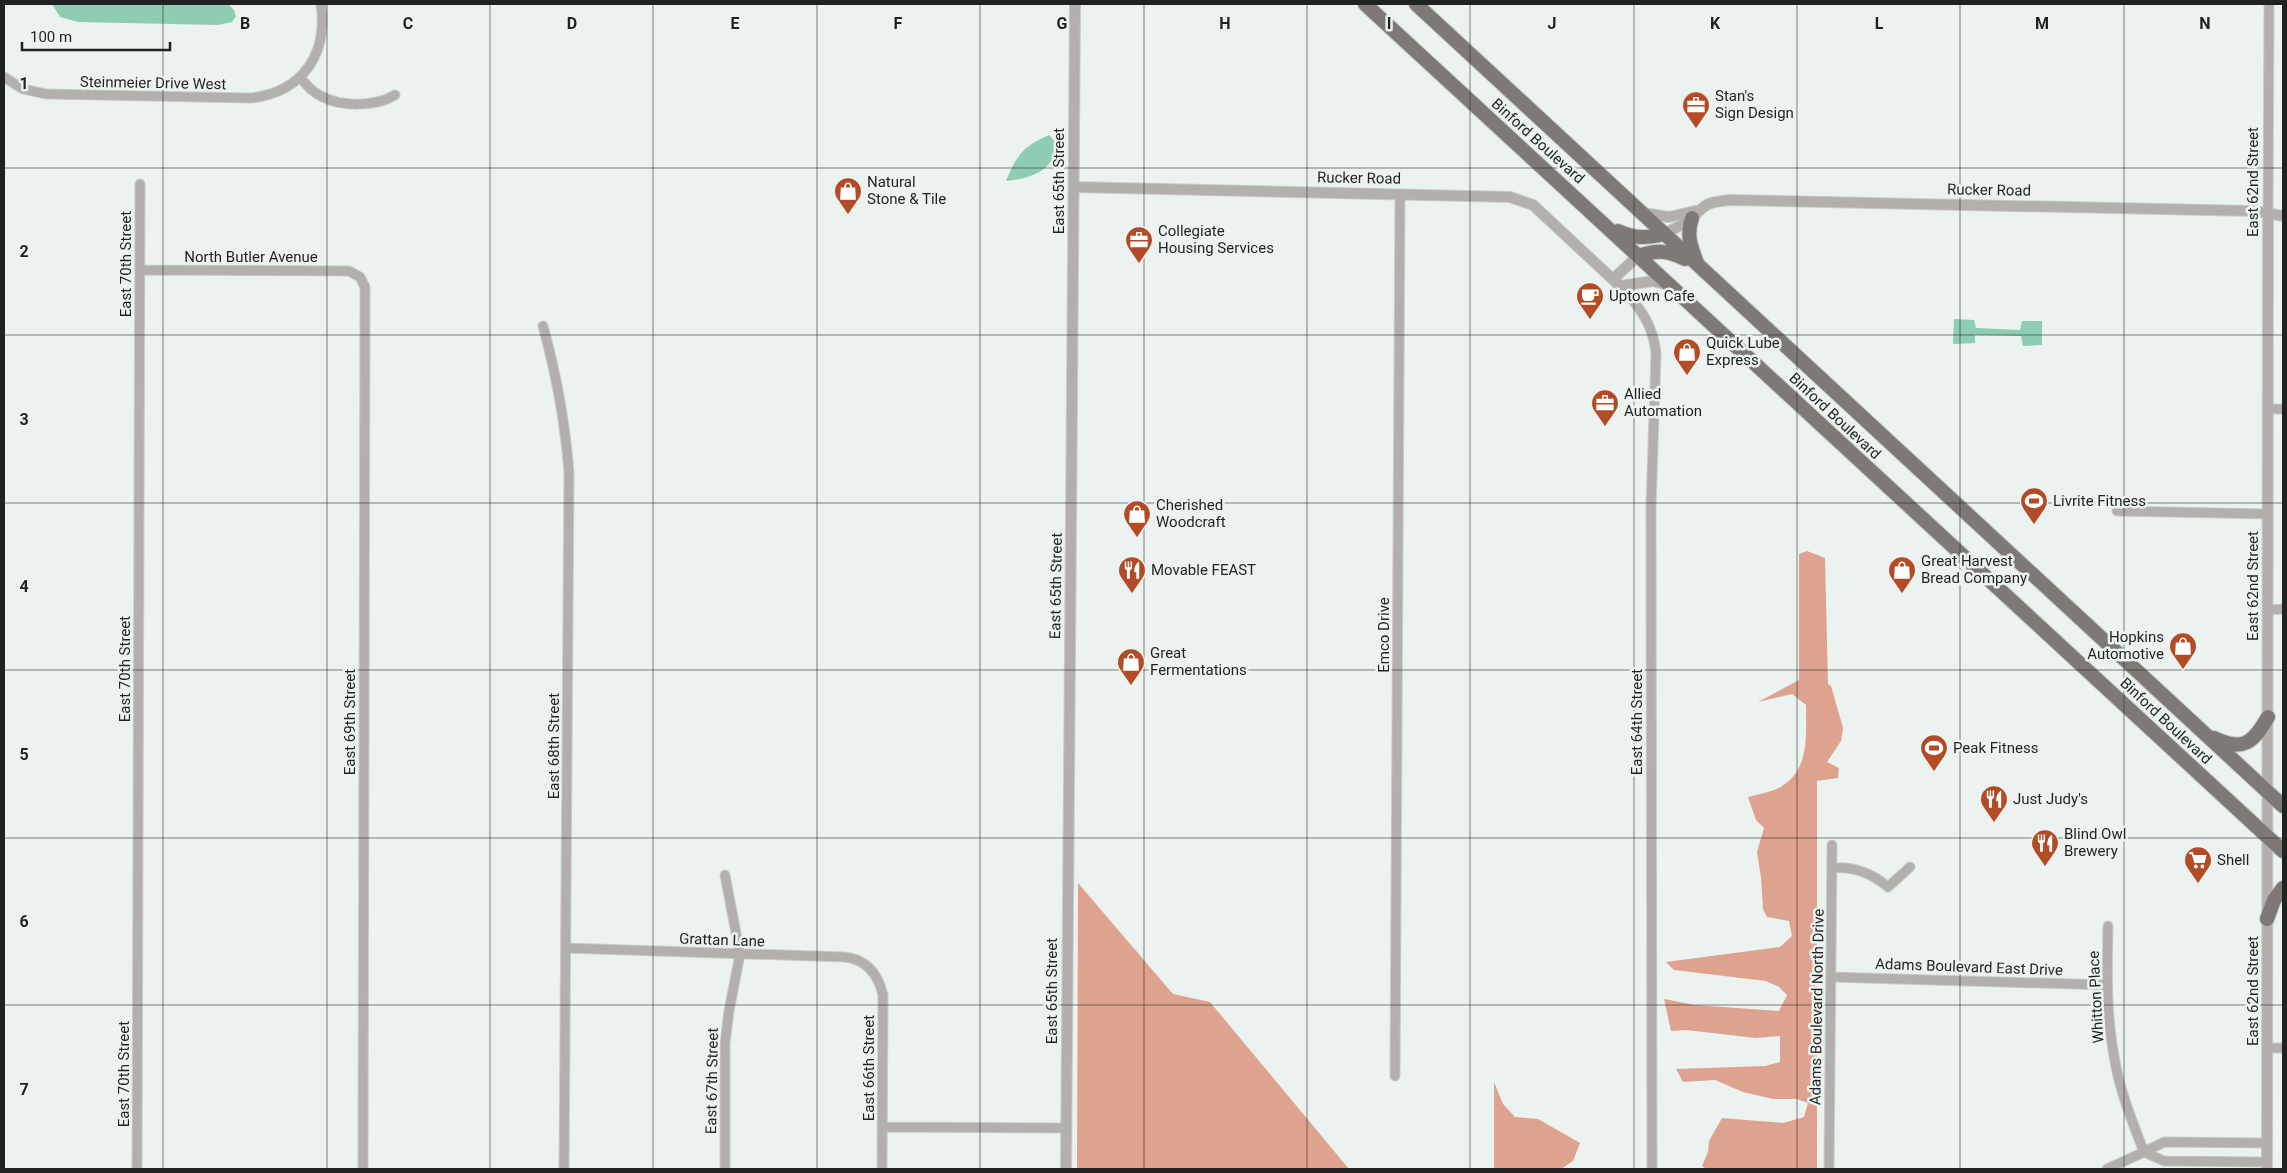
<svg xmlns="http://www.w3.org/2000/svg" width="2287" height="1173" viewBox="0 0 2287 1173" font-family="Roboto,sans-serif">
<rect width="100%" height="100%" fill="#ebf2ef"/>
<path fill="#dea38f" d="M 1807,551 L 1825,558 L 1828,684 L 1831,686 L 1843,728 L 1841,741 L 1827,762 L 1839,768 L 1838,778 L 1817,781 L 1817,1169 L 1706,1169 L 1702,1166 L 1708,1152 L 1709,1141 L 1722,1118 L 1783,1123 L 1804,1117 L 1808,1103 L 1797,1099 L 1773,1099 L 1743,1092 L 1715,1080 L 1683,1082 L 1676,1069 L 1765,1066 L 1780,1062 L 1780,1036 L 1756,1038 L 1686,1030 L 1671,1031 L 1664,999 L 1695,1005 L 1779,1011 L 1787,995 L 1779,987 L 1766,981 L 1674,970 L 1666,962 L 1780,947 L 1792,936 L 1789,921 L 1767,917 L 1763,909 L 1761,878 L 1757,852 L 1764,828 L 1756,820 L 1748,797 C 1759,794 1773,792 1782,786 C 1810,769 1806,734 1806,705 L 1792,694 L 1758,702 L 1799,680 L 1799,554 Z
M 1078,883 L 1173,994 L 1210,1002 L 1349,1169 L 1077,1169 Z
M 1494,1082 L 1503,1104 L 1515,1117 L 1538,1119 L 1580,1143 L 1573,1161 L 1561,1169 L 1494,1169 Z"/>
<path fill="#8ecdb1" d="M 52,4 L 228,4 L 234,10 L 236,16 L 232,22 L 218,25 L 78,22 L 60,17 Z
M 1049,135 C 1067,150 1047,171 1030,176 C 1023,179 1014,180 1006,181 C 1016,156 1023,146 1049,135 Z
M 1954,319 L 1974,320 L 1976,328 L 2020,330 L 2022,321 L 2042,321 L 2042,345 L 2023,346 L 2021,336 L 1975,335 L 1975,343 L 1953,344 Z"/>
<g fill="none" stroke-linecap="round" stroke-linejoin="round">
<g stroke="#c6cdca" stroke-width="11">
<path id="minor" d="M 4,77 L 23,89 L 46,94 L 251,98 C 303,92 328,54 321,4
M 300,77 C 306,85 312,92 321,96 C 340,107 376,107 395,95
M 2268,213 L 2269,4
M 140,270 L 349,271 L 360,277 L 365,287 L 363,1169
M 1620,286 C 1639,306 1653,324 1656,353 L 1651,507 L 1652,1169
M 543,326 C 557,377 565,420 569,473 L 564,1169
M 2269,409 L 2283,409
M 2117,511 L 2268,514
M 2268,610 L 2283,609
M 1832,868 C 1853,866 1872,873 1888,887 L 1910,867
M 566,948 L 844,957 C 867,959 878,974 883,995 L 882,1169
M 1831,977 L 2107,985
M 2267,1048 L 2283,1048
M 1395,1076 L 1400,194
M 882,1127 L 1066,1128
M 2267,1162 L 2164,1161 L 2144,1152 L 2164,1142 L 2267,1143
M 137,1169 L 140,184
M 725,1169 L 725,1043 L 729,1011 L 740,954 L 725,875
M 1829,1169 L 1832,845
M 2107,1169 L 2144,1152 C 2132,1121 2119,1089 2114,1056 C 2106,1013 2107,970 2108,926"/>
</g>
<g stroke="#c6cdca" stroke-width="12">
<path id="tertiary" d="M 1074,187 L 1510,197 L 1533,205 L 1620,286 L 1653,281 L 1668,285
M 1643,213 L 1669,217 L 1695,211
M 1664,234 C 1673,229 1685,224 1692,218 C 1706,203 1709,202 1730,200 L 2254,211 L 2283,216
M 1613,279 L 1638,256
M 1066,1169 L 1075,4
M 2267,1169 L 2268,213"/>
</g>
<g stroke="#c6cdca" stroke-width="16">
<path id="primary" d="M 1365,4 L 2283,851
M 1416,4 L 2283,806
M 1692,218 C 1686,235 1691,247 1697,263
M 1618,231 C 1635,239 1646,238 1664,234
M 1638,256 C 1658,250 1666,250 1685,259
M 2214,738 C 2243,752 2253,743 2268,717
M 2267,919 L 2274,900 L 2283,888"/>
</g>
<use href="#minor" stroke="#b2afad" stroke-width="9"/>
<use href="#tertiary" stroke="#b2afad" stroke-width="10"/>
<use href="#primary" stroke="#7e7876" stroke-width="14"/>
</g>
<path fill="none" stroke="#1f2220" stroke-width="1" stroke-opacity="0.55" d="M 163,4 L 163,1169M 327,4 L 327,1169M 490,4 L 490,1169M 653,4 L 653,1169M 817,4 L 817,1169M 980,4 L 980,1169M 1144,4 L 1144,1169M 1307,4 L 1307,1169M 1470,4 L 1470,1169M 1634,4 L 1634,1169M 1797,4 L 1797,1169M 1960,4 L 1960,1169M 2124,4 L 2124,1169M 4,168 L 2283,168M 4,335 L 2283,335M 4,503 L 2283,503M 4,670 L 2283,670M 4,838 L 2283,838M 4,1005 L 2283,1005"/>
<defs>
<g id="office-pin" transform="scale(1.4375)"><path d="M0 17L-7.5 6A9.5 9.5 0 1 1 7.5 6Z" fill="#b24b26" stroke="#ebf2ef"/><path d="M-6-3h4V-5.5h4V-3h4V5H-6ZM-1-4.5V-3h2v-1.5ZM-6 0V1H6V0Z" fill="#fff"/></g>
<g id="shop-pin" transform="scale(1.4375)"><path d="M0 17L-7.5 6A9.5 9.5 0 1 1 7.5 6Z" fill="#b24b26" stroke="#ebf2ef"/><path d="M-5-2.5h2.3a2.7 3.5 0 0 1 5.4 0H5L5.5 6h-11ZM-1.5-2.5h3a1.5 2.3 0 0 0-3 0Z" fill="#fff"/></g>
<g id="cafe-pin" transform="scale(1.4375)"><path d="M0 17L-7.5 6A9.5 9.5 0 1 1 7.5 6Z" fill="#b24b26" stroke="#ebf2ef"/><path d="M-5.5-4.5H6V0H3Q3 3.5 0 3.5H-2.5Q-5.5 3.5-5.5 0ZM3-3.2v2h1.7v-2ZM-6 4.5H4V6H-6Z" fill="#fff"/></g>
<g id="stadium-pin" transform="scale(1.4375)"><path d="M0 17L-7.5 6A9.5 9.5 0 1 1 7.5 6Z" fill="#b24b26" stroke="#ebf2ef"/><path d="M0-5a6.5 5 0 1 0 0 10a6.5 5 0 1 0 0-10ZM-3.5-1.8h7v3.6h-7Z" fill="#fff"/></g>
<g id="restaurant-pin" transform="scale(1.4375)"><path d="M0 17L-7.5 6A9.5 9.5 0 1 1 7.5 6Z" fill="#b24b26" stroke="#ebf2ef"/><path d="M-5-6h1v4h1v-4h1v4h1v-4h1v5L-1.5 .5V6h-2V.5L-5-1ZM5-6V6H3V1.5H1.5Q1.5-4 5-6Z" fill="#fff"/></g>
<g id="supermarket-pin" transform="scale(1.4375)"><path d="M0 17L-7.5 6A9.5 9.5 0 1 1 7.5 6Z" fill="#b24b26" stroke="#ebf2ef"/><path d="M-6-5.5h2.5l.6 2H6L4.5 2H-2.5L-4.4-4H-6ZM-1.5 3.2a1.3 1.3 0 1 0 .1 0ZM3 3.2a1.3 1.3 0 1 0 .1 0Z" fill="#fff"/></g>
</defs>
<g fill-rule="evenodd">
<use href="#office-pin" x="1696" y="105"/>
<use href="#shop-pin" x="848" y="191"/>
<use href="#office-pin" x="1139" y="240"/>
<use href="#cafe-pin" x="1590" y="296"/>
<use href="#shop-pin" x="1687" y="352"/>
<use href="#office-pin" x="1605" y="403"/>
<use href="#stadium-pin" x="2034" y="501"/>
<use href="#shop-pin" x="1137" y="514"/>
<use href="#restaurant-pin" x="1132" y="570"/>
<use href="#shop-pin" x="1902" y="570"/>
<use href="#shop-pin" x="2183" y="646"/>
<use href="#shop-pin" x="1131" y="662"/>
<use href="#stadium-pin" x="1934" y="748"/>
<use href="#restaurant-pin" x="1994" y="799"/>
<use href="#restaurant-pin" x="2045" y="843"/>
<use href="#supermarket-pin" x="2198" y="860"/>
</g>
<g text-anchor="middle" stroke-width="5" stroke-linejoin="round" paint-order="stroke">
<g font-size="15" fill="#1f2220" stroke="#ebf2ef">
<text transform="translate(153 83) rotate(1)" y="5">Steinmeier Drive West</text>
<text transform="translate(1538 141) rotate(42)" y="5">Binford Boulevard</text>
<text transform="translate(1359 178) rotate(1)" y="5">Rucker Road</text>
<text transform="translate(1059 181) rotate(-90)" y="5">East 65th Street</text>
<text transform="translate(2253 182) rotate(-90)" y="5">East 62nd Street</text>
<text transform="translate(1989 190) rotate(1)" y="5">Rucker Road</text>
<text x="251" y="262">North Butler Avenue</text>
<text transform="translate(126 264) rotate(-90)" y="5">East 70th Street</text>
<text transform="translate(1835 416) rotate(43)" y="5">Binford Boulevard</text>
<text transform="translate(1056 586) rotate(-89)" y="5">East 65th Street</text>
<text transform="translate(2253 586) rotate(-90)" y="5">East 62nd Street</text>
<text transform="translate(1384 635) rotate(-90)" y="5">Emco Drive</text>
<text transform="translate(125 669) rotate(-90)" y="5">East 70th Street</text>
<text transform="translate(2166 721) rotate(43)" y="5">Binford Boulevard</text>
<text transform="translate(350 722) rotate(-90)" y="5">East 69th Street</text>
<text transform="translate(1637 722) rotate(-90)" y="5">East 64th Street</text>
<text transform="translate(554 746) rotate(-90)" y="5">East 68th Street</text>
<text transform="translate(722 940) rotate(2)" y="5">Grattan Lane</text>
<text transform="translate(1969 967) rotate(2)" y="5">Adams Boulevard East Drive</text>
<text transform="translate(1052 991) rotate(-90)" y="5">East 65th Street</text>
<text transform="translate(2253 991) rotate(-90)" y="5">East 62nd Street</text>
<text transform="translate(2096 997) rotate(-93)" y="5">Whitton Place</text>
<text transform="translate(1817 1007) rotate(-89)" y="5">Adams Boulevard North Drive</text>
<text transform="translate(869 1068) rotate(-90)" y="5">East 66th Street</text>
<text transform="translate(124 1074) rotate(-90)" y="5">East 70th Street</text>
<text transform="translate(712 1081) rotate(-89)" y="5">East 67th Street</text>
</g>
<g font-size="15" fill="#1f2220" stroke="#ebf2ef" text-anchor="start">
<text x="1715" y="101">Stan's<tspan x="1715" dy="17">Sign Design</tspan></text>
<text x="867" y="187">Natural<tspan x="867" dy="17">Stone &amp; Tile</tspan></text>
<text x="1158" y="236">Collegiate<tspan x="1158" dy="17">Housing Services</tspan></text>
<text x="1609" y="301">Uptown Cafe</text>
<text x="1706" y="348">Quick Lube<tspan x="1706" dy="17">Express</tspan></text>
<text x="1624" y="399">Allied<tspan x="1624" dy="17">Automation</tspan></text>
<text x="2053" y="506">Livrite Fitness</text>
<text x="1156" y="510">Cherished<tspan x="1156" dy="17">Woodcraft</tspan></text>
<text x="1921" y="566">Great Harvest<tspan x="1921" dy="17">Bread Company</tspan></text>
<text x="1151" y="575">Movable FEAST</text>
<text x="2164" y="642" text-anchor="end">Hopkins<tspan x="2164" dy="17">Automotive</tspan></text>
<text x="1150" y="658">Great<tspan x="1150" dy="17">Fermentations</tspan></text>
<text x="1953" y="753">Peak Fitness</text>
<text x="2013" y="804">Just Judy's</text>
<text x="2064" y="839">Blind Owl<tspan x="2064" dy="17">Brewery</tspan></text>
<text x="2217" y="865">Shell</text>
</g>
</g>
<g font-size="16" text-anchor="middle" font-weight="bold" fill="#1f2220" stroke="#ebf2ef" stroke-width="5" stroke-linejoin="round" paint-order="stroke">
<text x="245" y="29">B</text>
<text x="408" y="29">C</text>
<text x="572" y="29">D</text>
<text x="735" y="29">E</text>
<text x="898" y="29">F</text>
<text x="1062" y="29">G</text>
<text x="1225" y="29">H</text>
<text x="1389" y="29">I</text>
<text x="1552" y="29">J</text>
<text x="1715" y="29">K</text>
<text x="1879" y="29">L</text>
<text x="2042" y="29">M</text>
<text x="2205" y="29">N</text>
<text x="24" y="89">1</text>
<text x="24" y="257">2</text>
<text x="24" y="425">3</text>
<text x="24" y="592">4</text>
<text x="24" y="760">5</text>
<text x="24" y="927">6</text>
<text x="24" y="1095">7</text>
</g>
<rect width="2287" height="1173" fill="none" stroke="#1f2220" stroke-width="10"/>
<path d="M22 42v8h148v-8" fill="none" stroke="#1f2220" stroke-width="2.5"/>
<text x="30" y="42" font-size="15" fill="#1f2220" stroke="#ebf2ef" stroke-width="4" paint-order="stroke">100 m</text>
</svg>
